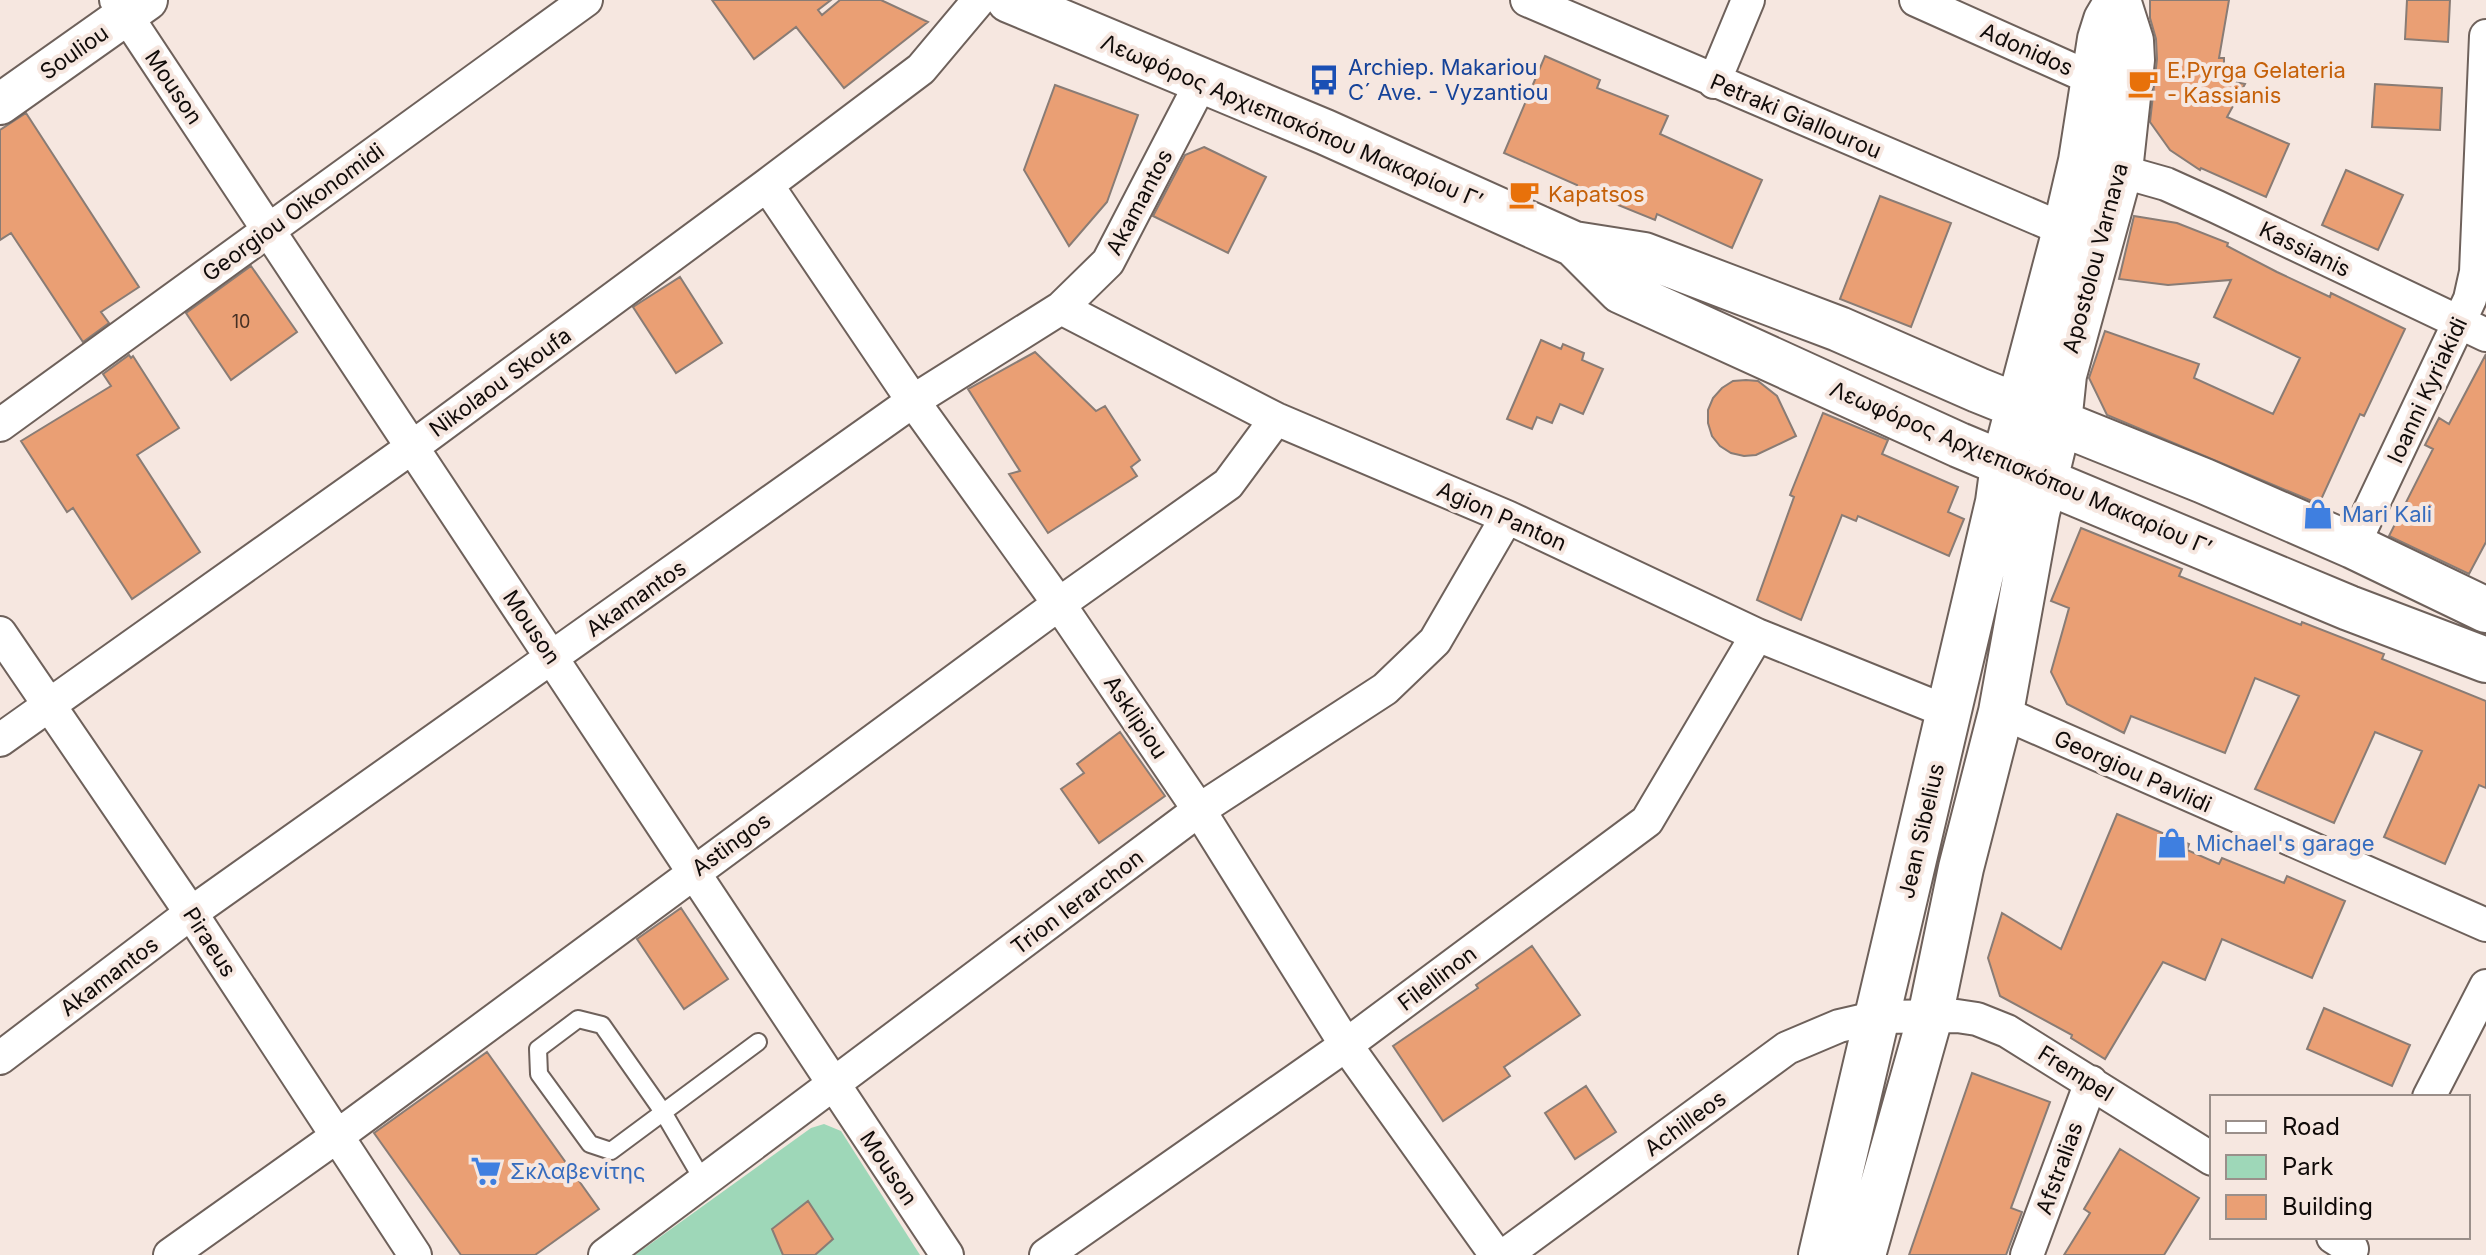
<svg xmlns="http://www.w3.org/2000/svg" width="2486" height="1255" viewBox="0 0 2486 1255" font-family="Inter,sans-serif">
<rect width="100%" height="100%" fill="#f6e7e0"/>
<path fill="#9ed7b8" d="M 824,1124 L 841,1131 L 920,1255 L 635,1255 L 811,1128 Z"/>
<path fill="#ea9f74" stroke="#897c75" stroke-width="2" d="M 712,0 L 831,0 L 818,10 L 822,15 L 840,0 L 881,0 L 928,22 L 844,88 L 796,27 L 754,59 Z
M 2150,0 L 2229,0 L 2219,58 L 2224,58 L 2224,80 L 2245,84 L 2227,117 L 2289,144 L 2266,197 L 2201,168 L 2200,170 L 2170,150 L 2150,122 L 2157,59 L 2156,39 L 2150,18 Z
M 2407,0 L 2450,0 L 2448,42 L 2405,39 Z
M 1545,56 L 1600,80 L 1597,88 L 1668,116 L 1660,134 L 1762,180 L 1732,248 L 1657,214 L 1655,220 L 1576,188 L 1577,185 L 1504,153 Z
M 2375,84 L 2442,88 L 2440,130 L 2372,127 Z
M 1055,85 L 1138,115 L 1107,202 L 1069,246 L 1024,170 Z
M 26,113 L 139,287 L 101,312 L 109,323 L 83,342 L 11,233 L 0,240 L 0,130 Z
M 1204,147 L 1266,177 L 1228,253 L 1153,216 L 1185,155 Z
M 2346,170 L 2403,195 L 2378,250 L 2322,225 Z
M 1880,196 L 1951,223 L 1911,327 L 1840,299 Z
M 2134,216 L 2177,223 L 2228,243 L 2227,246 L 2277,272 L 2330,297 L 2331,293 L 2405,329 L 2364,416 L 2360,414 L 2319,504 L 2107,415 L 2089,378 L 2105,331 L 2199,364 L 2194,378 L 2273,414 L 2300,358 L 2214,317 L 2231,280 L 2168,285 L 2119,279 Z
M 251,266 L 297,332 L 231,380 L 186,313 Z
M 680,277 L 722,343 L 676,373 L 633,307 Z
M 1541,340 L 1561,349 L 1563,344 L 1584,353 L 1582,360 L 1603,369 L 1583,414 L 1560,404 L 1552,423 L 1537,417 L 1532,429 L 1507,419 Z
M 1035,352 L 1096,411 L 1105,406 L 1140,460 L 1131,467 L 1137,476 L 1048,533 L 1009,474 L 1020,471 L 968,389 Z
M 2486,354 L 2486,542 L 2469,574 L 2389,536 L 2433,449 L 2425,445 L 2439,418 L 2449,424 Z
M 129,355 L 131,358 L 133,356 L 179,428 L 137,455 L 200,552 L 132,599 L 73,508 L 67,512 L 21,441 L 111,386 L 103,374 Z
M 1746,380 L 1758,381 L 1777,396 L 1796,436 L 1756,455 L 1744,456 L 1731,453 L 1720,446 L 1712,436 L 1708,423 L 1708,410 L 1713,398 L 1722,388 L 1733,381 Z
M 1823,413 L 1888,440 L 1882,454 L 1958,487 L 1948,512 L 1964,519 L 1949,556 L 1858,516 L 1856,521 L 1842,515 L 1801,620 L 1757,600 L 1794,497 L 1790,495 Z
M 2081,528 L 2182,569 L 2179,576 L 2301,625 L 2302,622 L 2384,654 L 2382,659 L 2486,701 L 2486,788 L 2479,785 L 2445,864 L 2384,837 L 2422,751 L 2375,732 L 2334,823 L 2255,789 L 2299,696 L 2255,678 L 2225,753 L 2131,716 L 2124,733 L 2067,704 L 2051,672 L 2069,608 L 2051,601 Z
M 1120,732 L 1165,796 L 1099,843 L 1061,789 L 1084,773 L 1077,764 Z
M 2117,814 L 2189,844 L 2187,850 L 2219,864 L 2222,858 L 2284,883 L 2287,876 L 2345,901 L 2312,978 L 2222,939 L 2205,980 L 2163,962 L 2105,1059 L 2071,1038 L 2072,1035 L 2000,996 L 1988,958 L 2002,913 L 2061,949 Z
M 681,908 L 728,979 L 684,1009 L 637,939 Z
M 1532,946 L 1580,1015 L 1504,1067 L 1510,1076 L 1443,1121 L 1393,1046 L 1478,988 L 1476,985 Z
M 2324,1008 L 2410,1045 L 2392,1086 L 2307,1049 Z
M 487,1052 L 599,1209 L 535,1255 L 461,1255 L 374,1133 Z
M 1972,1073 L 2050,1102 L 2011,1208 L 2022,1212 L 2006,1255 L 1909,1255 Z
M 1586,1086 L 1616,1132 L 1575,1159 L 1545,1113 Z
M 2120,1149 L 2199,1198 L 2164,1255 L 2064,1255 L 2090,1213 L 2084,1209 Z
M 808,1201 L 833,1239 L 815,1255 L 783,1255 L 772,1229 Z"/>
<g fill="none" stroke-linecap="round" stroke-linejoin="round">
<g stroke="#6e615b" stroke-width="20">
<path id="service" d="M 704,1182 L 663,1112 L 602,1025 L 578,1019 L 538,1049 L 539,1074 L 590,1144 L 611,1151 L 758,1042"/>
</g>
<g stroke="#6e615b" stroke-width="36">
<path id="minor" d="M 116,0 L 947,1255
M 1527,0 L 2065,230
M 1916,0 L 2093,79
M 1714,82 L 1748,0
M 2120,171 L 2166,184 L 2217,207 L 2486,335
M 767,185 L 913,401 L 1059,604 L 1199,810 L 1346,1045 L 1496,1255
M 1061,308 L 1276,419 L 1507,517 L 1757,635 L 1948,712
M 0,425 L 586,0
M 2353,546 L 2470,299 L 2476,272 L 2486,36
M 0,633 L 191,913 L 415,1255
M 2001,712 L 2486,925
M 0,740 L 411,448 L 767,185 L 921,69 L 979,0
M 0,1058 L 191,913 L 913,401 L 1061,308 L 1108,262 L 1202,81
M 2429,1097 L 2486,986
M 2333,1237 L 2352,1249
M 170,1255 L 336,1137 L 1059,604 L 1228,484 L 1276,419
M 605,1255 L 1199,810 L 1385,689 L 1435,641 L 1507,517
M 1046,1255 L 1346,1045 L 1647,821 L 1757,635
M 1505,1255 L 1787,1048 L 1839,1026 L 1878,1017 L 1957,1016 L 1977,1019 L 2007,1031 L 2212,1159
M 2027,1255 L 2091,1082"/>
</g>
<g stroke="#6e615b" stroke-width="44">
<path id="tertiary" d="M 0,104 L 147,0"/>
</g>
<g stroke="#6e615b" stroke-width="48">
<path id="secondary" d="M 1009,0 L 1325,132 L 1574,244 L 1644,255 L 1839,329 L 1978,390 L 2204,481 L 2353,546 L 2486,610
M 1574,244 L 1621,291 L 1959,445 L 2349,608 L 2486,660
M 1821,1255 L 1998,502 L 2003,465 L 2065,230 L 2081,161 L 2100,39 L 2106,20 L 2118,0
M 1863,1255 L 1930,1017 L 1961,868 L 2001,712 L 2037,513 L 2059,423 L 2064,375 L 2120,171 L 2132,60 L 2131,41 L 2118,0"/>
</g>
<use href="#service" stroke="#fff" stroke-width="16"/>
<use href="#minor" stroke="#fff" stroke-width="32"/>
<use href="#tertiary" stroke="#fff" stroke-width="40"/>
<use href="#secondary" stroke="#fff" stroke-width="44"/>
</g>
<defs>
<g id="bus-bare" transform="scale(2.4)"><path d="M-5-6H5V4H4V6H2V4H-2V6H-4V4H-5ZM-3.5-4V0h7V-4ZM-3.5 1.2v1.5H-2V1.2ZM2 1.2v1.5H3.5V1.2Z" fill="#1a4fb4" stroke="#f6e7e0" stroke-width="2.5" paint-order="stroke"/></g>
<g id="cafe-bare" transform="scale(2.4)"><path d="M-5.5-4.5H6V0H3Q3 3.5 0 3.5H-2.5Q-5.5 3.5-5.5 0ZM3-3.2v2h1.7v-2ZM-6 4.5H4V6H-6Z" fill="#e8710a" stroke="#f6e7e0" stroke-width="2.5" paint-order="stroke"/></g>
<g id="shop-bare" transform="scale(2.4)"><path d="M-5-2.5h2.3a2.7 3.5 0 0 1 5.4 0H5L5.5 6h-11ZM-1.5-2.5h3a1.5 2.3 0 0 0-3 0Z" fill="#3f7fe0" stroke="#f6e7e0" stroke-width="2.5" paint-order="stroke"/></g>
<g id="supermarket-bare" transform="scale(2.4)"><path d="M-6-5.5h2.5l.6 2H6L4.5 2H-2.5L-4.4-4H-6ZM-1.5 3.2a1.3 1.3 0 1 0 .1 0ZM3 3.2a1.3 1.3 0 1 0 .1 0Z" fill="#3f7fe0" stroke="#f6e7e0" stroke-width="2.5" paint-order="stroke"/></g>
</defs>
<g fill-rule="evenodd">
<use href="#bus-bare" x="1324" y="80"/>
<use href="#cafe-bare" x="2143" y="83"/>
<use href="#cafe-bare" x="1524" y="194"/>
<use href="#shop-bare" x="2318" y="514"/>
<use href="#shop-bare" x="2172" y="843"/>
<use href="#supermarket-bare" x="486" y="1171"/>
</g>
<g text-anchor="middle" stroke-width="8" stroke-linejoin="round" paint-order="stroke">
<g font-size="18" fill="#463024">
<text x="241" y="328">10</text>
</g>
<g font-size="22" fill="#100b09" stroke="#f6e7e0">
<text transform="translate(2027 49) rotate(24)" y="8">Adonidos</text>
<text transform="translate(74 52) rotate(-35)" y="8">Souliou</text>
<text transform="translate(174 87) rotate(56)" y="8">Mouson</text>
<text transform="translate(1796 116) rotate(23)" y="8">Petraki Giallourou</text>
<text transform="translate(1292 121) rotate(23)" y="8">Λεωφόρος Αρχιεπισκόπου Μακαρίου Γ’</text>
<text transform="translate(1139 202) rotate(-62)" y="8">Akamantos</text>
<text transform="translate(293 212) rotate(-36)" y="8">Georgiou Oikonomidi</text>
<text transform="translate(2305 249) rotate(26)" y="8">Kassianis</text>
<text transform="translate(2095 258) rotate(-75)" y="8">Apostolou Varnava</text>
<text transform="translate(500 382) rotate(-36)" y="8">Nikolaou Skoufa</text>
<text transform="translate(2427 390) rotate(-65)" y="8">Ioanni Kyriakidi</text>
<text transform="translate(2021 468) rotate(23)" y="8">Λεωφόρος Αρχιεπισκόπου Μακαρίου Γ’</text>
<text transform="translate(1502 516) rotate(24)" y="8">Agion Panton</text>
<text transform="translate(636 598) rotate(-35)" y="8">Akamantos</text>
<text transform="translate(532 627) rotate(56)" y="8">Mouson</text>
<text transform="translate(1136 717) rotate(56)" y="8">Asklipiou</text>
<text transform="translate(2133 771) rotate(24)" y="8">Georgiou Pavlidi</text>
<text transform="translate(1921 831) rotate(-77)" y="8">Jean Sibelius</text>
<text transform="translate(731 844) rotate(-36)" y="8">Astingos</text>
<text transform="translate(1077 902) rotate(-37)" y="8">Trion Ierarchon</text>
<text transform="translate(210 942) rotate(57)" y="8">Piraeus</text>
<text transform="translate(109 976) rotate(-37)" y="8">Akamantos</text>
<text transform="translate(1437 978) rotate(-37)" y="8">Filellinon</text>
<text transform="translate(2076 1073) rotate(32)" y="8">Frempel</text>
<text transform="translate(1685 1123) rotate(-36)" y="8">Achilleos</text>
<text transform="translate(889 1168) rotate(56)" y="8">Mouson</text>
<text transform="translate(2059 1168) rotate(-70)" y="8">Afstralias</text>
</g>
<g font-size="22" fill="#164399" stroke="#f6e7e0" text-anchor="start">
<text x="1348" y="75">Archiep. Makariou<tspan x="1348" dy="25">C´ Ave. - Vyzantiou</tspan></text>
</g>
<g font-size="22" fill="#c56008" stroke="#f6e7e0" text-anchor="start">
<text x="2167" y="78">E.Pyrga Gelateria<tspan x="2167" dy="25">- Kassianis</tspan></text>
<text x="1548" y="202">Kapatsos</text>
</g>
<g font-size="22" fill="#366cbe" stroke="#f6e7e0" text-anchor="start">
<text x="2342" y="522">Mari Kali</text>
<text x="2196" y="851">Michael's garage</text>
<text x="510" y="1179">Σκλαβενίτης</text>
</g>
</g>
<rect x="2210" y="1095" width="260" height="144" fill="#f6e7e0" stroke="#9a8f8a" stroke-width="2"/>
<rect x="2226" y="1121" width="40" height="12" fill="#ffffff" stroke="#9a8f8a" stroke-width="2"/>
<text x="2282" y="1135" font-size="24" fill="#100b09">Road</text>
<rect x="2226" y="1155" width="40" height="24" fill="#9ed7b8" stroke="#9a8f8a" stroke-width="2"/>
<text x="2282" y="1175" font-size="24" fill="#100b09">Park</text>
<rect x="2226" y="1195" width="40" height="24" fill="#ea9f74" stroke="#9a8f8a" stroke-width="2"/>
<text x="2282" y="1215" font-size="24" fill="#100b09">Building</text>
</svg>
